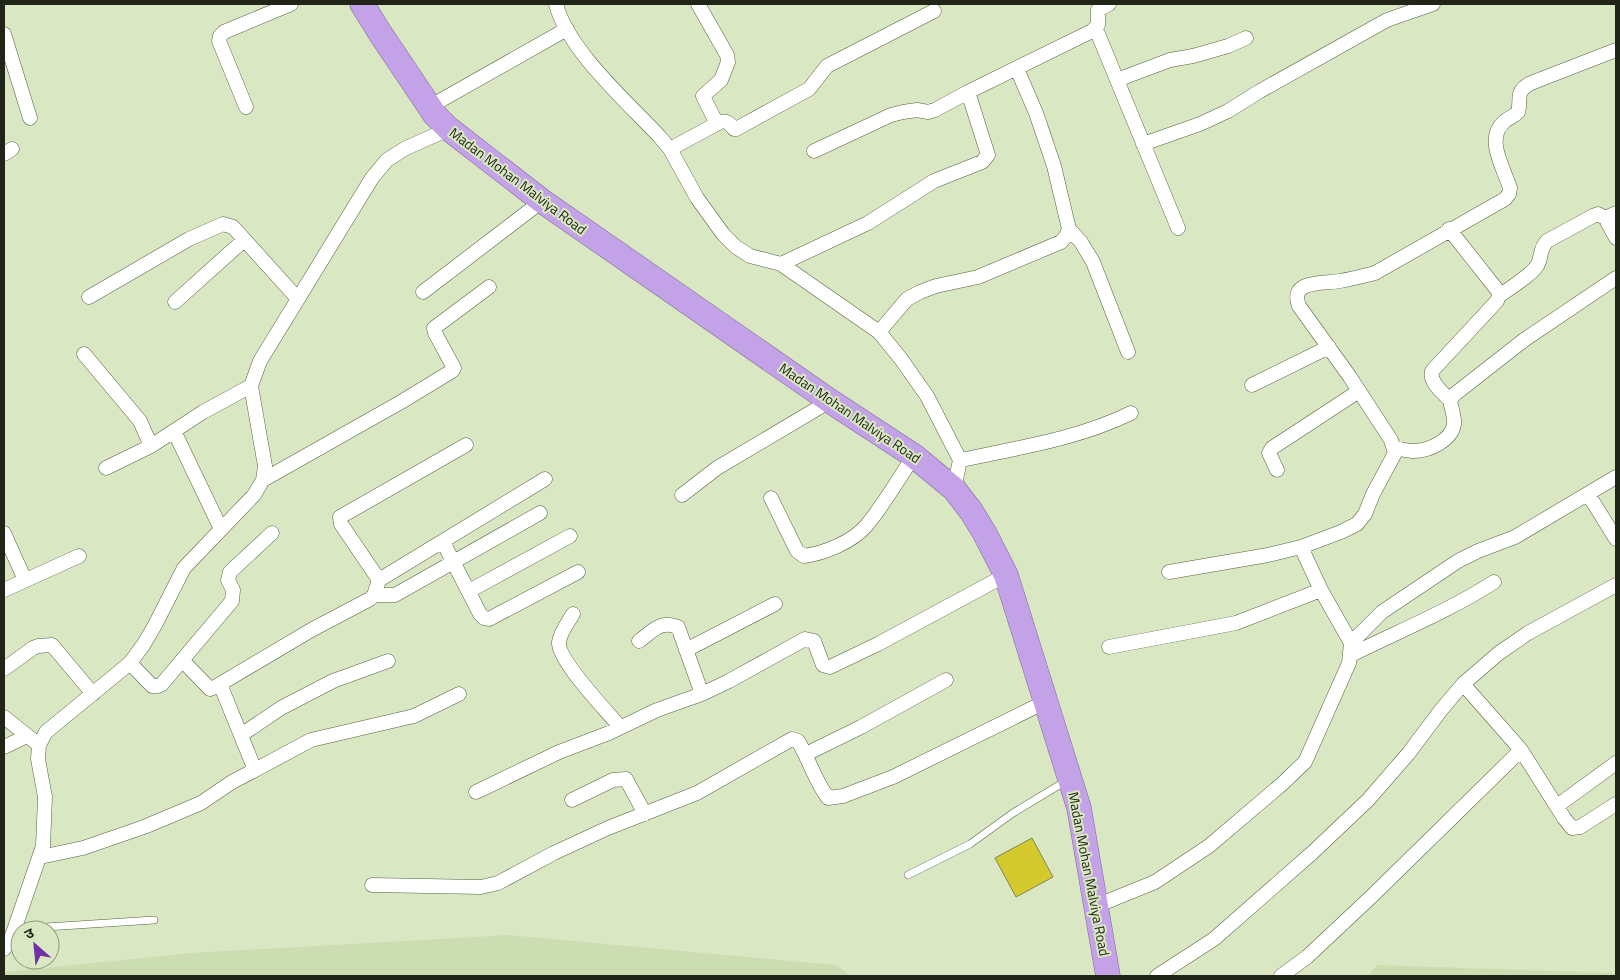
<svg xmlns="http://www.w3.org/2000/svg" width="1620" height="980" viewBox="0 0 1620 980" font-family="'Titillium Web','Noto Sans Devanagari',sans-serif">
<rect width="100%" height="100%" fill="#d9e8c2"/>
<path fill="#ccdeb1" d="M 509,935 L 836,965 L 851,976 L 4,976 L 4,972 L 190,953 Z
M 1377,965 L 1616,973 L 1616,976 L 1368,976 Z"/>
<path fill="#d5ca2d" stroke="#84825c" d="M 1032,838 L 1053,877 L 1016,897 L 995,858 Z"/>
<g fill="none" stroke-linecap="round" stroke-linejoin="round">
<g stroke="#54603f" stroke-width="8">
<path id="service" d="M 908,875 L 970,844 L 1013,813 L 1066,781
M 15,929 L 154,920"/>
</g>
<g stroke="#54603f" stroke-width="15">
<path id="minor" d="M 556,4 C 567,49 627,102 659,136 L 670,149 L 697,198 L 723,234 L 736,247 L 750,256 L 781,264 L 879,332 L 901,359 L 927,396 L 960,460 L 954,489
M 698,4 L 727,55 L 728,62 L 721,80 L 703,96 L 717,124
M 1096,29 L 1178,228
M 4,34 L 30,118
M 1117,80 L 1170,60 L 1193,56 L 1228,46 L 1246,38
M 246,107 L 219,41 L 220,36 L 224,32 L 291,4
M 429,107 L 567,29
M 1143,144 L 1200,124 L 1228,111 L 1260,91 L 1387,20 L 1433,4
M 670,149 L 720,122 C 727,120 730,124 734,129 L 736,129 L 809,89 L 827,66 L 934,11
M 814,151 L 891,115 L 903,112 L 917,110 L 928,112 L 935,110 L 968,92
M 4,154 L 12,149
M 1605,218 L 1616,213
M 1069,229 L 1081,242 L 1093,262 L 1128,352
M 1449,229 L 1498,291 L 1499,296 L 1497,301 L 1432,371 C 1429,382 1443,393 1450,400
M 781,264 L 868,223 L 934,181 L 982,162 L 988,155 L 968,92 L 1092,31 L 1098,25 L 1098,10 L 1109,4
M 423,292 L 542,201
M 1499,296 C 1511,287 1528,278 1537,266 C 1542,258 1539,249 1547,241 L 1593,216 L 1598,214 L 1605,218 L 1616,238
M 89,297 L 189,239 L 223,224 L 233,227 L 298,299
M 175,302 L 244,240
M 879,332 L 907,299 L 920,292 L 936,286 L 978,277 L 1061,242 L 1066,236 L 1069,229 L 1054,166 L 1036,113 L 1017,69
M 84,354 L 140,421 L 151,446
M 1252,385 L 1329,347
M 174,431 L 221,529
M 1394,448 C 1401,449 1408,451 1414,451 C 1429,451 1452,440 1454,424 C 1455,417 1451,408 1450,400 L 1455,394 L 1524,340 L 1616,278
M 960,460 C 1018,448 1078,439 1131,413
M 106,468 L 151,446 L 203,412 L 251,386
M 1277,470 L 1269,453 L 1272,448 L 1359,391
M 263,480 L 401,402 L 452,371 L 454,368 L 435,333 L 434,328 L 489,287
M 1588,494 L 1616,539
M 682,495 L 717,468 L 830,401
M 771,498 L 797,551 L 804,556 C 825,553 852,542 866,526 C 883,506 899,478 914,456
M 4,533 L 25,580
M 443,542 L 480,614 L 484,618 L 489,619 L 578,572
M 1169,572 L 1268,555 L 1301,547 L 1341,532 L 1357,524 L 1365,514 L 1373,494 L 1395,453 L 1391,440 L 1350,377 L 1299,306 C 1289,279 1324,284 1340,281 C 1352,279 1363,276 1375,273 L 1505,199 L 1509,194 L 1510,188 C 1504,168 1484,138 1505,121 C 1509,118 1514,116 1518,112 C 1522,98 1514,92 1531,83 L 1616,50
M 379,580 L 341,524 L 340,517 L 466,445
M 4,590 L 79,556
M 469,591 L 570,536
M 374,595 L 395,595 L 540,513
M 573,614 C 568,622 560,633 559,642 C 557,660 607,711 620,727
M 639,641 C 653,631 660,620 678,627 L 702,694
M 1351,643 L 1382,612 L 1458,561 L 1478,551 L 1515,537 L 1616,477
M 1109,647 L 1236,623 L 1321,590
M 686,650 L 775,604
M 1351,655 C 1399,631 1449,611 1494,582
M 182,660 L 210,689 L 215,687 L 313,629 L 370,599 L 374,595 L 379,580 L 545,479
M 130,663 L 152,686 L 158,686 L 162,684 L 232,601 L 233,590 L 228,580 L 230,572 L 272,533
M 4,669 L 33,648 L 38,646 L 52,645 L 93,694
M 220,684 L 255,770 L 311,740 L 414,716 L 459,694
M 1463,684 L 1521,750 L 1564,818 L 1572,828 L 1580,827 L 1616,804
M 4,717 L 39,745
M 241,735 L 281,708 L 333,681 L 388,661
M 4,747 L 27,736
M 806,754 L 861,727 L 946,680
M 476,792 L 559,752 L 609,733 L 657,710 L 702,694 L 729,681 L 805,639 L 814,641 L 823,665 L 830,667 L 878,644 L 1006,575
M 572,800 L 613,780 L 626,779 L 645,814
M 1557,806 L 1616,763
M 40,857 L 83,848 L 144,827 L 201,803 L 232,782 L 255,770
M 372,885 L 481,887 L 498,883 L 554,853 L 608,828 L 697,793 L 792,739 L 798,741 C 809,759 815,781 828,798 L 843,796 L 893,777 L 1045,702
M 1096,906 L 1155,882 L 1209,846 L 1282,784 L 1305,762 L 1349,663 L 1351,643 L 1321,590 L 1301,547
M 4,949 L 12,936 L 43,846 L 45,797 L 38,759 L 39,745 L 46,732 L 130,663 L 144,644 L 155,625 L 184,568 L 254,495 L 263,480 L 265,466 L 251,386 L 260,361 L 372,178 L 387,160 L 406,148 L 449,129
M 1157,976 L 1214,939 L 1312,853 L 1368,800 L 1408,754 L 1441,710 L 1463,684 L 1499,653 L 1528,633 L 1616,585
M 1281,976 L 1307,957 L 1372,896 L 1521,750"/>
</g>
<g stroke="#80679b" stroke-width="25">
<path id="trunk" d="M 362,4 L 380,33 L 435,115 L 449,129 L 542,201 L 830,401 L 914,456 L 954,489 L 971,511 L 984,532 L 1006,575 L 1079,808 L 1108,976"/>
</g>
<use href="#service" stroke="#fff" stroke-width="7"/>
<use href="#minor" stroke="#fff" stroke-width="14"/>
<use href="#trunk" stroke="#c3a2e8" stroke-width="24"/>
</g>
<g text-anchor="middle" stroke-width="4" stroke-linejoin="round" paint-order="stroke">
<g font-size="14" fill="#202517" stroke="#d9e8c2">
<text transform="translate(518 181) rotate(37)" y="5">Madan Mohan Malviya Road</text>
<text transform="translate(850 413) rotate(34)" y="5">Madan Mohan Malviya Road</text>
<text transform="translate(1089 874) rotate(79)" y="5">Madan Mohan Malviya Road</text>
</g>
</g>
<rect width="1620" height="980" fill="none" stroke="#202517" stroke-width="10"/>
<g transform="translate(35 945) rotate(333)"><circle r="24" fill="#d9e8c2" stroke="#8f9a7e"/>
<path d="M0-4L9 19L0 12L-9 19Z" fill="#7131a6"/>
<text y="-8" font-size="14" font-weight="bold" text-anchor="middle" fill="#202517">उ</text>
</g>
</svg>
